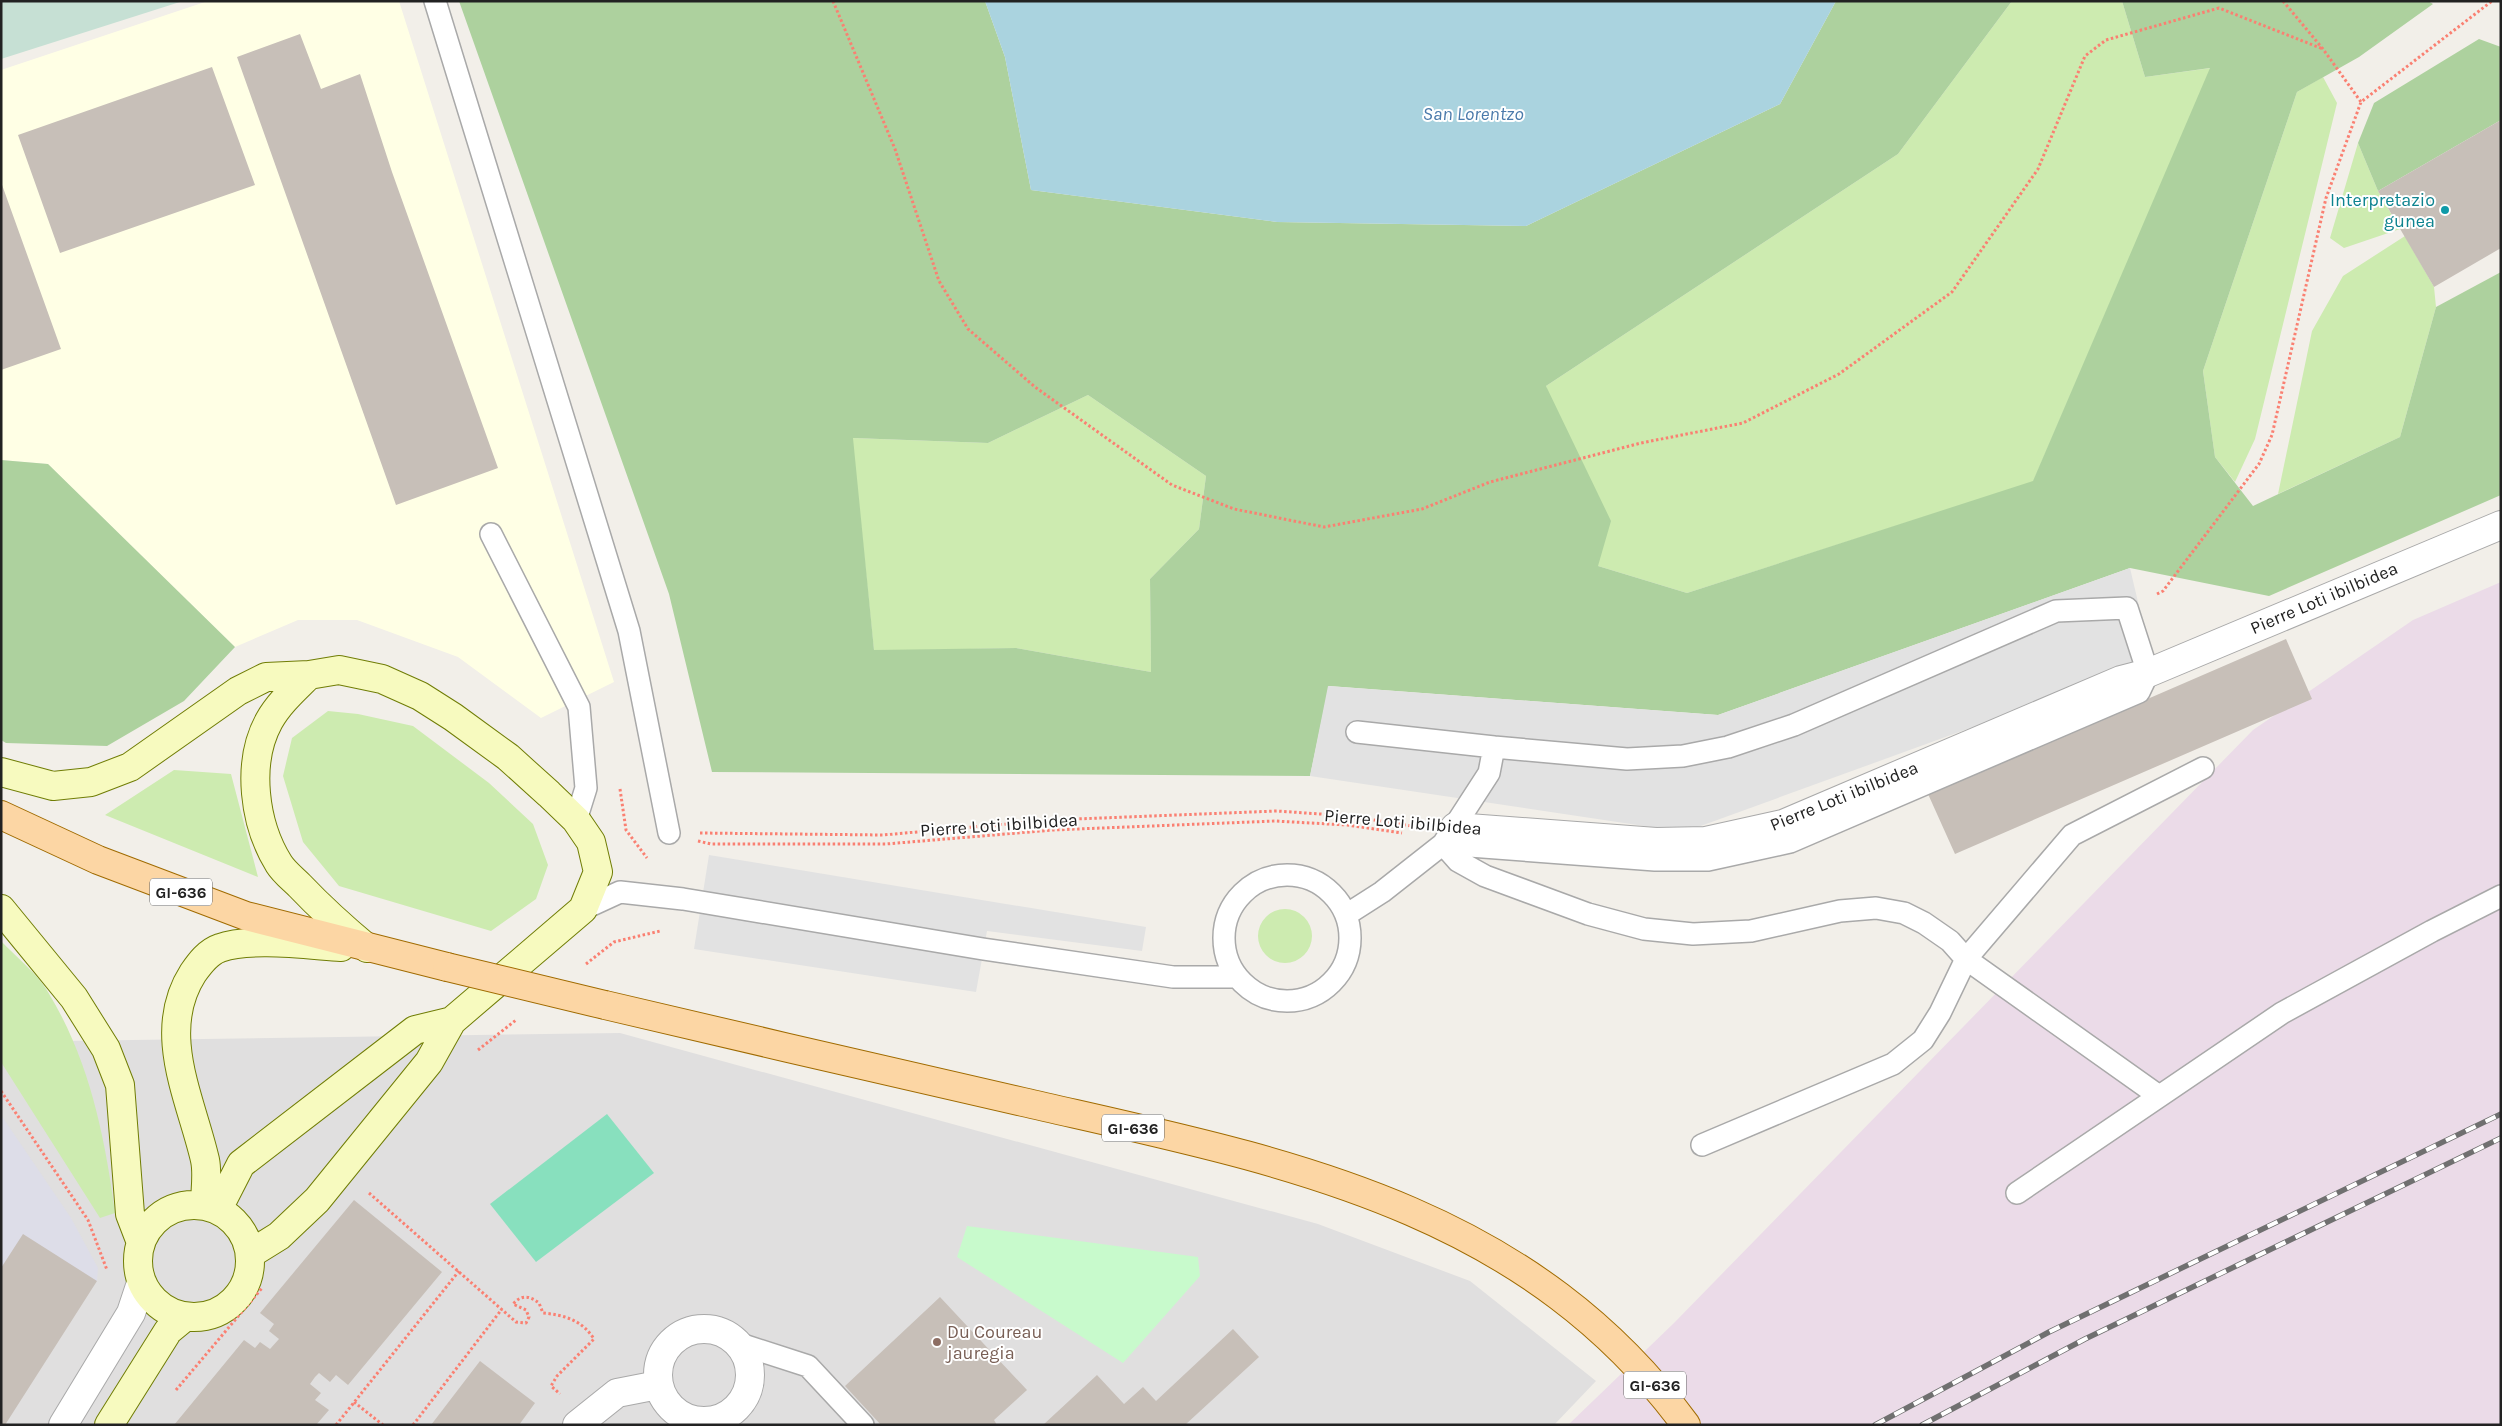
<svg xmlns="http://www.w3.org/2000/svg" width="2502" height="1426" viewBox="0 0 2502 1426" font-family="Karla,sans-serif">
<rect width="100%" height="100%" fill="#f2efe9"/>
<path fill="#e0dfdf" d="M 1,1007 L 62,1041 L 620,1033 L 1318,1224 L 1470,1281 L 1596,1381 L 1554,1425 L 1,1425 Z"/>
<path fill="#ebdbe8" d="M 2501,582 L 2501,1425 L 1568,1425 L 1674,1323 L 2253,730 L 2413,620 Z"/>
<path fill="#ffffe5" d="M 208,1 L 399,1 L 614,682 L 541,718 L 458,657 L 357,620 L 298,620 L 235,647 L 48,464 L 1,460 L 1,70 Z"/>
<path fill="#cdebb0" d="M 2012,1 L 2122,1 L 2145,77 L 2211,68 L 2033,482 L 1687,593 L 1598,566 L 1546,386 L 1898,154 Z
M 2323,77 L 2337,103 L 2255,439 L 2235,482 L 2215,457 L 2203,371 L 2297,92 Z
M 2358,143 L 2378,191 L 2400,229 L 2344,248 L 2330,238 Z
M 2405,236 L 2434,287 L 2436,307 L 2400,437 L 2278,494 L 2312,331 L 2343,276 Z
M 1088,395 L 1206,476 L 1199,529 L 1150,579 L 1151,672 L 1016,648 L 874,651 L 852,438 L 988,443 Z
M 328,711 L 358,714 L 413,726 L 489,783 L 533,824 L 548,865 L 536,899 L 491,931 L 339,886 L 303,842 L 283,776 L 292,738 Z
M 174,770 L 231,774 L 258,877 L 105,815 Z
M1258 936a27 27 0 1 1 54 0a27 27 0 1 1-54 0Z
M 1,941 C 16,957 37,973 48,992 C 89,1059 105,1136 115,1213 L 100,1218 L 1,1062 Z"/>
<path fill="#add19e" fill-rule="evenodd" d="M 459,1 L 985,1 L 1005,57 L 1031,190 L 1277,222 L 1526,226 L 1780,104 L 1836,1 L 2012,1 L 1898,154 L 1546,386 L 1611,521 L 1598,566 L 1687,593 L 2033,481 L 2210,68 L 2145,77 L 2122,1 L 2428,1 L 2433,4 L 2359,57 L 2297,92 L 2203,371 L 2215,457 L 2253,506 L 2400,437 L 2436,307 L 2501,272 L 2501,495 L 2269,596 L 2130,568 L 1718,715 L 1329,686 L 1310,776 L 712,772 L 669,594 ZM 1088,395 L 1206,476 L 1199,529 L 1150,579 L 1151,672 L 1016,648 L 874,650 L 853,438 L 988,443 Z
M 2479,39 L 2501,47 L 2501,120 L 2378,191 L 2358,143 L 2374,103 Z
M 1,460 L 48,464 L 235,647 L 184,701 L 107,746 L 6,743 L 1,740 Z"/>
<path fill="#c6e0d4" d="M 1,1 L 183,1 L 1,59 Z"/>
<path fill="#c8facc" d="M 967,1226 L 1198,1257 L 1200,1276 L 1123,1363 L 957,1257 Z"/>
<path fill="#88e0be" d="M 607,1114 L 654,1173 L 536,1262 L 490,1204 Z"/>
<path fill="#e2e2e2" d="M 2130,568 L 2152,662 L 1684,832 L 1310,776 L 1328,686 L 1718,715 Z
M 709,855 L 1146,927 L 1142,951 L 987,931 L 976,992 L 694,949 Z"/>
<path fill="#dddde8" d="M 1,1115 L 71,1218 L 98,1268 L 97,1281 L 1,1268 Z"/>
<path fill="#aad3df" d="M 985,1 L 1836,1 L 1780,104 L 1526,226 L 1277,222 L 1031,190 L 1005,57 Z"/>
<path fill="#c7bfb8" d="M 300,34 L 321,89 L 360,74 L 392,172 L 498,468 L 396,505 L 237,57 Z
M 212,67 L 255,185 L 60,253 L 18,135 Z
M 2501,120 L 2501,248 L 2434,287 L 2378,191 Z
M 1,182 L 61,349 L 1,370 Z
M 2286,639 L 2312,699 L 1955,854 L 1928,794 Z
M 354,1200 L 442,1272 L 348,1385 L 336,1375 L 330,1382 L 319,1373 L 315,1377 L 310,1384 L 321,1393 L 315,1400 L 329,1410 L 316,1425 L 174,1425 L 244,1340 L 255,1348 L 260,1342 L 270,1349 L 279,1339 L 269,1331 L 274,1324 L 260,1313 Z
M 23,1234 L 97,1281 L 5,1425 L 1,1425 L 1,1268 Z
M 940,1297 L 1027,1390 L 994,1420 L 997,1425 L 881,1425 L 845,1386 Z
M 1233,1329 L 1259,1357 L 1185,1425 L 1043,1425 L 1097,1375 L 1124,1404 L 1143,1387 L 1156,1401 Z
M 480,1361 L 535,1403 L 519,1425 L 431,1425 Z"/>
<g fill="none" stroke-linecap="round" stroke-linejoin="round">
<g stroke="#a9a9a9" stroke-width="24">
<path id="lane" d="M 435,1 L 629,631 L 669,833
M 491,534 L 579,707 L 586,788 L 576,820
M 1357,732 L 1494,747
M 1443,844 L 1458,861 L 1485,876 L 1588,914 L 1644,929 L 1693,934 L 1751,931 L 1840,911 L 1876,908 L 1904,913 L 1924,923 L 1950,941 L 1966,959 L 2159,1096
M1224 938a63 63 0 1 1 126 0a63 63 0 1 1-126 0Z
M 583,909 L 620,892 L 683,899 L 983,949 L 1173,977 L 1237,977
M 1346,915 L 1382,892 L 1443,844 L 1489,773 L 1494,747 L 1627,759 L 1683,756 L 1728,747 L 1794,725 L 2056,611 L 2127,608 L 2148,673 L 2139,692 L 1790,842 L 1708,860 L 1655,860 L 1443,844
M 1702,1145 L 1893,1064 L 1923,1040 L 1940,1013 L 1966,959 L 2072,835 L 2203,768
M 2017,1193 L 2282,1013 L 2432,931 L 2501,896
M 740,1344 L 808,1366 L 863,1425"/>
</g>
<g stroke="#a9a9a9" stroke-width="30">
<path id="street" d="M 1455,827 L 1656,842 L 1706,841 L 1783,824 L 2121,680 L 2148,673 L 2501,525
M658 1375a46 46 0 1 1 92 0a46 46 0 1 1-92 0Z
M 63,1425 L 131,1313 L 141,1283
M 577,1425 L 617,1393 L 658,1385"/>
</g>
<g stroke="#707d05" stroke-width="30">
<path id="secondary" d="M 309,675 C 295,689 279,703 269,721 C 246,763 254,824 279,864 C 284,872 293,879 300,886 C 321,908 343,928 367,948
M 1,772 L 53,786 L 91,782 L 130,767 L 238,691 L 266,677 L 309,675 L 339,670 L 382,679 L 420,696 L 453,717 L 508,757 L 549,794 L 576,820 L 591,842 L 598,872 L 583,909 L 452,1021 L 429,1062 L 317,1200 L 279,1236 L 250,1254
M 1,909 L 74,998 L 106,1049 L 120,1085 L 130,1214 L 140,1240
M138 1261a56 56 0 1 1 112 0a56 56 0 1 1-112 0Z
M 205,1205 C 205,1191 208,1174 205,1160 C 191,1099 155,1032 193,973 C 200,963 208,952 220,948 C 249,937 309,945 341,947
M 218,1209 L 241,1164 L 415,1030 L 452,1021
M 109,1425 L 168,1331 L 185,1317"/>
</g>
<g stroke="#a06b00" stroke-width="30">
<path id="primary" d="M 1,815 L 98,860 L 246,916 L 447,967
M 605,1005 C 744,1038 884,1070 1023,1102 C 1275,1160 1522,1202 1686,1425"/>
</g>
<path stroke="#fa8072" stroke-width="3" stroke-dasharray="2.5 2.5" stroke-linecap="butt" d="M 833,1 L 895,149 L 939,281 L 968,329 L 1035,387 L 1172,485 L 1234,509 L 1324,527 L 1422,509 L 1490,482 L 1641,443 L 1743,423 L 1839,374 L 1952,292 L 2038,169 L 2085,56 L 2106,40 L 2219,8 L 2323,49
M 2283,1 L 2323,49 L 2361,102
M 2157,594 L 2163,591 L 2259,464 L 2272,435 L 2326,198 L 2361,102 L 2492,1
M 620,789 L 626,830 L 647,858
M 700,833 L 883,835 L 1051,820 L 1277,811 L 1349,816 L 1412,826
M 698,841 L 711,844 L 886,844 L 1053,830 L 1275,821 L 1347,825 L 1402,833
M 586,964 L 614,942 L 660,931
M 478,1050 L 516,1020
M 1,1091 L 88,1220 L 107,1270
M 369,1193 L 516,1322 L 526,1323 L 529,1317 L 526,1310 L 513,1304 C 521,1295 529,1295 539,1303 L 543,1313 C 564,1315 582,1320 594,1339 L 557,1376 L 551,1386 L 560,1394
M 176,1390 L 262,1288
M 354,1402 L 383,1425
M 336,1425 L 459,1271
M 413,1425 L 502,1309"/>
<use href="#lane" stroke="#fff" stroke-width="21"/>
<use href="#street" stroke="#fff" stroke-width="28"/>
<use href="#secondary" stroke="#f7fabf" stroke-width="28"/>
<use href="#primary" stroke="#fcd6a4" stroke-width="28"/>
<g stroke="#707070" stroke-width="5.5">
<path id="rail" d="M 1875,1425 L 2049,1332 L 2501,1114
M 1922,1425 L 2085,1339 L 2501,1138"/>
</g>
<use href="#rail" stroke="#fff" stroke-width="4" stroke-dasharray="11" stroke-linecap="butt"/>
<g stroke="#a06b00" stroke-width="30" stroke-linecap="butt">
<path id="primary-bridge" d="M 447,967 L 605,1005"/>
</g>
<use href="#primary-bridge" stroke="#fcd6a4" stroke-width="28"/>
</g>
<circle fill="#0f9aa8" stroke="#fff" stroke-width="2" cx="2445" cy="210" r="5"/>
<circle fill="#8d6e63" stroke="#fff" stroke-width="2" cx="937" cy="1342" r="5"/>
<g text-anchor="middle" stroke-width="4" stroke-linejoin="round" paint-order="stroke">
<g fill="#fff" stroke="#646464" stroke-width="1">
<rect x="150" y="878.5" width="62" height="27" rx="4"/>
<rect x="1102" y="1114.5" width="62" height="27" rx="4"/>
<rect x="1624" y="1371.5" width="62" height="27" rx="4"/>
</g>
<g font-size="16" font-weight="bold" fill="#222">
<text x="181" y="898">GI-636</text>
<text x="1133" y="1134">GI-636</text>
<text x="1655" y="1391">GI-636</text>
</g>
<g font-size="18" fill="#0d838f" stroke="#fff" text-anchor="end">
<text x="2435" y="206">Interpretazio<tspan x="2435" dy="21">gunea</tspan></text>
</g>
<g font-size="18" fill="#222" stroke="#fff">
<text transform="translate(2324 598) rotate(-23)" y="6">Pierre Loti ibilbidea</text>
<text transform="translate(1844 796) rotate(-22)" y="6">Pierre Loti ibilbidea</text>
<text transform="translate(1403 822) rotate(5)" y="6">Pierre Loti ibilbidea</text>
<text transform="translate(999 825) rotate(-4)" y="6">Pierre Loti ibilbidea</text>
</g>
<g font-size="18" fill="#785e54" stroke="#fff" text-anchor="start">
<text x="947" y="1338">Du Coureau<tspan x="947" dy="21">jauregia</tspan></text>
</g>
<g font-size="19" font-style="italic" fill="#4a7aab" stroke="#fff">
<text x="1473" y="120">San Lorentzo</text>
</g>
</g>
<rect width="2502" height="1426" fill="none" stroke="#222222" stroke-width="5"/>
</svg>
